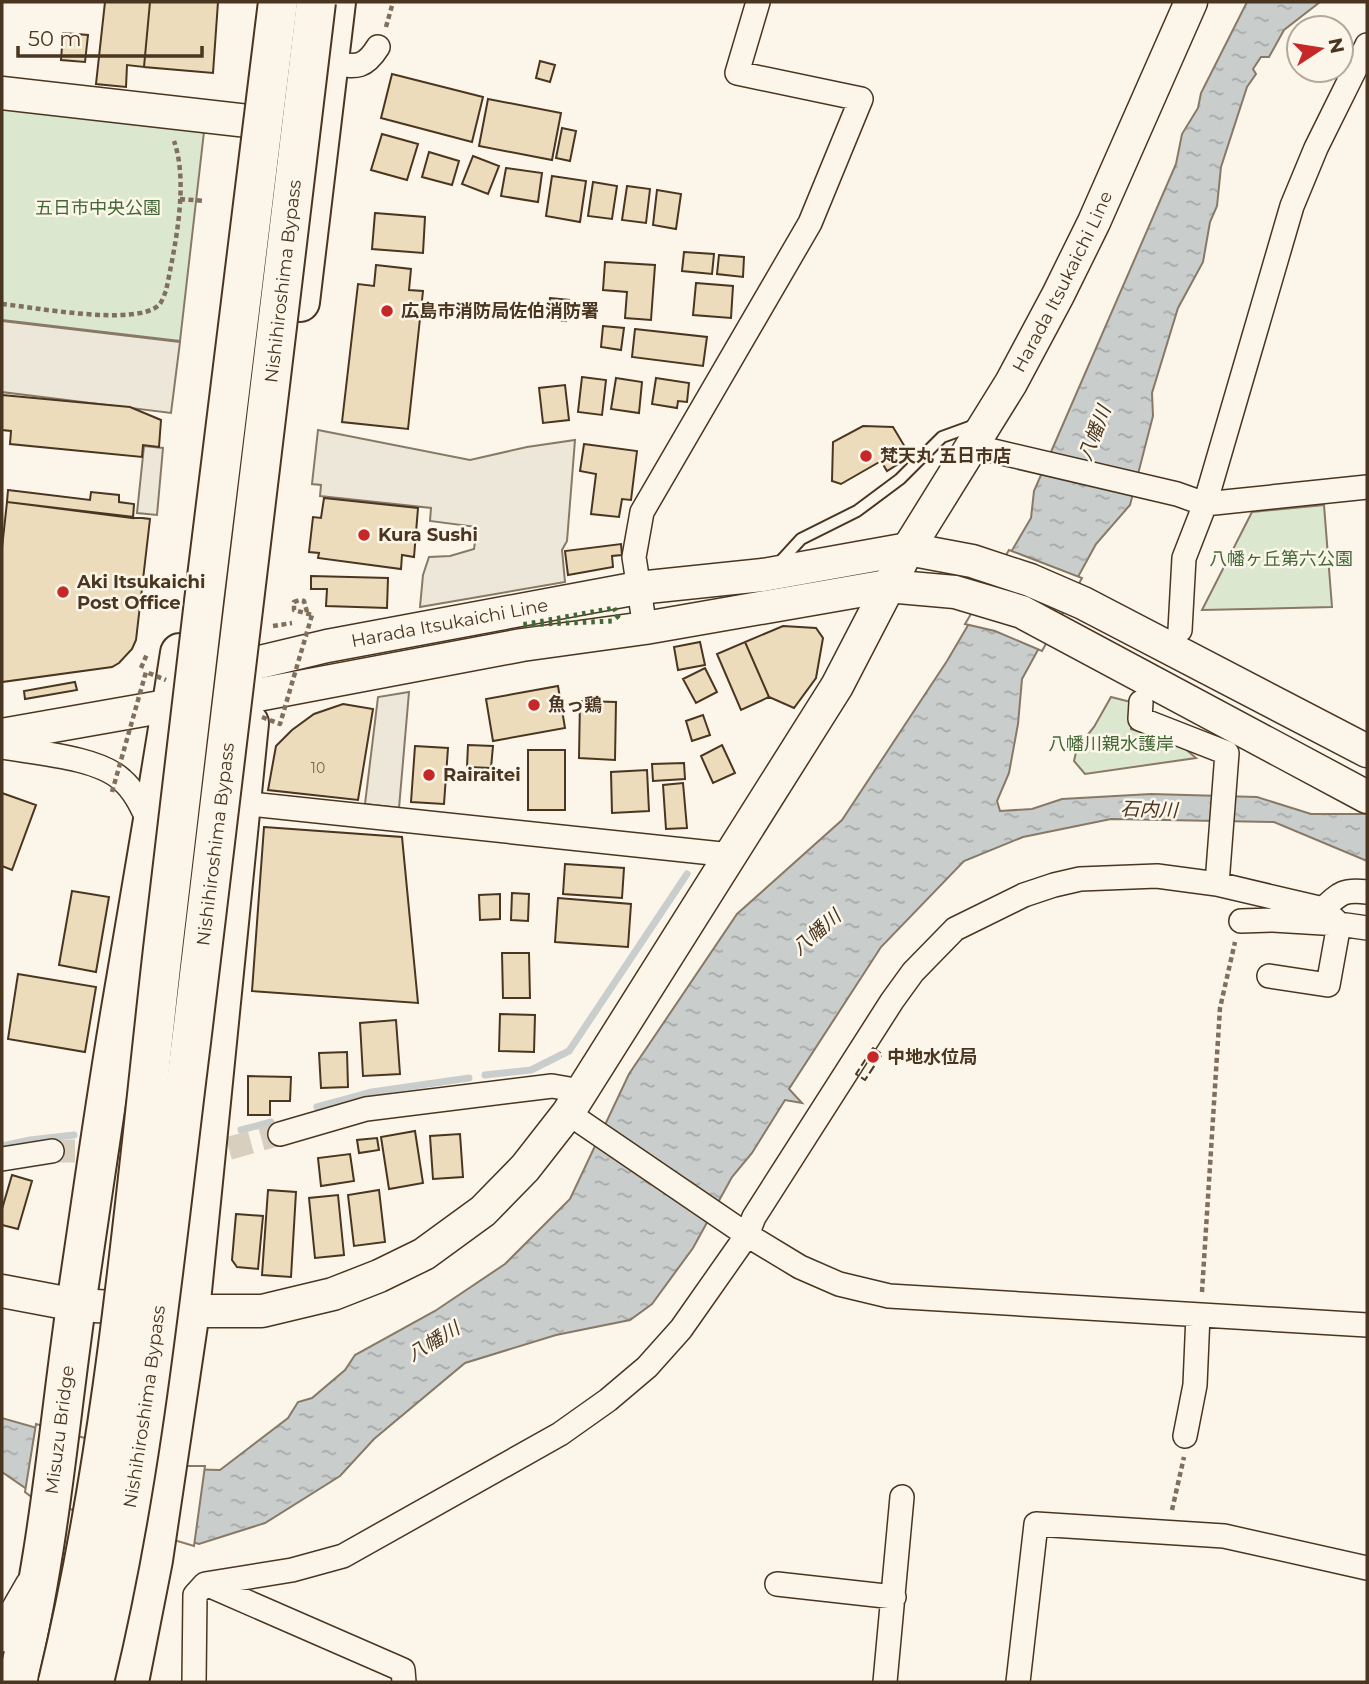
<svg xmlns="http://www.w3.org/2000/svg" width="1369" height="1684" viewBox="0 0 1369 1684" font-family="Montserrat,'Noto Sans JP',sans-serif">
<defs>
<pattern id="water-ripples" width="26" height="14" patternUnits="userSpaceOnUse" patternTransform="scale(1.75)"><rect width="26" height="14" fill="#c9cecd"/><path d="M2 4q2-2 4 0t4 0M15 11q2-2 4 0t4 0" fill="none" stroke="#a5a8a6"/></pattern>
</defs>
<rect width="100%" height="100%" fill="#fbf6e9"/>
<path fill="#dce7d0" stroke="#887966" stroke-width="2" d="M 2,102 L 205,123 L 180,341 L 2,320 Z
M 1324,505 L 1332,607 L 1202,610 L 1252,512 Z
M 1111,697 L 1131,702 L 1131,729 L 1182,746 L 1196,758 L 1085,774 L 1074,761 L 1077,748 L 1094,727 Z"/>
<path fill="#ede7d9" stroke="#887966" stroke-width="2" d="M 2,321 L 180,342 L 171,413 L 2,392 Z
M 318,430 L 470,460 L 527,447 L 575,440 L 567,541 L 562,550 L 565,582 L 420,607 L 423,575 L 429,557 L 450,556 L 474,549 L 477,527 L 430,521 L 431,508 L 320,496 L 321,485 L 312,484 Z
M 144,446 L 163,448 L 157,515 L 137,513 Z
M 409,692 L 399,808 L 365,804 L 378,697 Z"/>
<path fill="url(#water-ripples)" stroke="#887966" stroke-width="2" d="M 1247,2 L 1320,2 L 1284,30 L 1269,57 L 1261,57 L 1253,69 L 1256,74 L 1247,87 L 1221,167 L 1217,206 L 1210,222 L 1203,262 L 1178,308 L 1152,393 L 1153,416 L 1130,505 L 1096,544 L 1022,679 L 1018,724 L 1009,773 L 997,801 L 1000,811 L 1032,809 L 1062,799 L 1151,794 L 1257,797 L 1311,814 L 1367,814 L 1367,861 L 1274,822 L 1111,819 L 1023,837 L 964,861 L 881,947 L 789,1089 L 802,1103 L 785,1100 L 752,1153 L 732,1177 L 693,1248 L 652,1304 L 630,1320 L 556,1335 L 465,1363 L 374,1439 L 340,1476 L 265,1523 L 199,1544 L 34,1494 L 2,1472 L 2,1418 L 181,1469 L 220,1470 L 288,1418 L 298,1402 L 312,1398 L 345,1370 L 355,1355 L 435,1311 L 505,1264 L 570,1199 L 629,1074 L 737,914 L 842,820 L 947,661 L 1031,518 L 1034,491 L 1176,164 L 1182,134 L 1198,108 L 1201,93 Z"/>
<path fill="#fbf6e9" stroke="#887966" stroke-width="2" d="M 1009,550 L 1082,578 L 1042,651 L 995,631 L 965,624 Z
M 36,1424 L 182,1466 L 205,1466 L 194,1546 L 33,1498 L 25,1492 Z"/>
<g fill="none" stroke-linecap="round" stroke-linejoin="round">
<path stroke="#c9cecd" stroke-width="7" d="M 485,1075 L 531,1070 L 569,1051 L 687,874
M 317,1107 L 372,1092 L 469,1078
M 241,1130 L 271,1122
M 2,1146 L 30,1140 L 74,1135"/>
</g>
<path fill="#ecdcbc" stroke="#4a3520" stroke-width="2" d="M 105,2 L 150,2 L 144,67 L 127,65 L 126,87 L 96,84 Z
M 150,2 L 218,2 L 213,73 L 144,67 Z
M 63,33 L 88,35 L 85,62 L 61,60 Z
M 540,61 L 555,65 L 550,82 L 536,78 Z
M 392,74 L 483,97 L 472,142 L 381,118 Z
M 488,99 L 561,113 L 552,160 L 479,146 Z
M 562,128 L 576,131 L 570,161 L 556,158 Z
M 382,134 L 418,144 L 407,180 L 371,170 Z
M 429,152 L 459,161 L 452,185 L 422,177 Z
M 473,156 L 499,166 L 488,194 L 462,184 Z
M 506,168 L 542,173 L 538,202 L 501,196 Z
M 552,176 L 586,181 L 580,222 L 546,216 Z
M 593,182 L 617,186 L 612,219 L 588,216 Z
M 627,186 L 650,189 L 646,223 L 622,220 Z
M 657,190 L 681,194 L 676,229 L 653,225 Z
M 375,213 L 425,217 L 423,253 L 372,249 Z
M 684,252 L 714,254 L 712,274 L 682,271 Z
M 719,255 L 744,257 L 743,277 L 717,274 Z
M 605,262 L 655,265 L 651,320 L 625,318 L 627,292 L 603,290 Z
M 376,265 L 411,269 L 409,290 L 423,291 L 408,429 L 342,422 L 358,284 L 374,286 Z
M 696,283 L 733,286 L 731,318 L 693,315 Z
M 550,298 L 569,300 L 566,321 L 547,318 Z
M 603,326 L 624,328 L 621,350 L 601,347 Z
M 635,329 L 707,337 L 703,366 L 632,357 Z
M 582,377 L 606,380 L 602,415 L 578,412 Z
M 616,378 L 642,382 L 639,413 L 611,409 Z
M 656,378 L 689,383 L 687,402 L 678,401 L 677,408 L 652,404 Z
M 565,385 L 569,420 L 543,423 L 539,388 Z
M 2,395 L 130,407 L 161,420 L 159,447 L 143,445 L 142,457 L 10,444 L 11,431 L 2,430 Z
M 863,426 L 893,427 L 905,447 L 897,451 L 903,461 L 887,471 L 881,461 L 841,484 L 832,481 L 833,442 Z
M 584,444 L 637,451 L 631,500 L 622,499 L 619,517 L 591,514 L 596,474 L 580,471 Z
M 8,490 L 90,500 L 91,492 L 119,495 L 119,502 L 134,504 L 133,518 L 7,502 Z
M 324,498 L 418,508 L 414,557 L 402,555 L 401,569 L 318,558 L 319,553 L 309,552 L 313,517 L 321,518 Z
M 7,502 L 150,519 L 136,640 L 132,649 L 119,663 L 112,667 L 2,682 L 2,548 Z
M 621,544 L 622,555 L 612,556 L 613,567 L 568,575 L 565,551 Z
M 311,576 L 388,578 L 387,608 L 326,606 L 327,589 L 311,589 Z
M 783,626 L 816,628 L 823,638 L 816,678 L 794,708 L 769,697 L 745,642 Z
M 700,642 L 705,665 L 678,670 L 674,647 Z
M 745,642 L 769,697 L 741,710 L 717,654 Z
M 705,668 L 717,692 L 696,703 L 683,679 Z
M 75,682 L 77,690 L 25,699 L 24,691 Z
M 558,686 L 565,728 L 493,741 L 486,699 Z
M 580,701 L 616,702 L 615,760 L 579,758 Z
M 343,704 L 373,709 L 358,800 L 268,790 L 276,746 L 292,730 L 314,714 Z
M 703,715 L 710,735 L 692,741 L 686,721 Z
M 468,745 L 493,746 L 491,768 L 467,767 Z
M 722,745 L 735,773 L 713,783 L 701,756 Z
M 415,746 L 448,748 L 444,804 L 411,802 Z
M 528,750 L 565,750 L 565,810 L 528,810 Z
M 684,763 L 685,779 L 653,781 L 652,764 Z
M 647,770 L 649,811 L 612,813 L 611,772 Z
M 683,783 L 687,828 L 666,829 L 663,785 Z
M 2,793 L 36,805 L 12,870 L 2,866 Z
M 264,827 L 402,837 L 418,1003 L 252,991 Z
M 565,864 L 624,868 L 622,898 L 563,894 Z
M 72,891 L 109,897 L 96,972 L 59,965 Z
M 512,893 L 529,894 L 528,921 L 511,920 Z
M 500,894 L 500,919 L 480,920 L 479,895 Z
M 558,898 L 631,904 L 628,947 L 555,942 Z
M 502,953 L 529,953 L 530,998 L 503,998 Z
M 18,974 L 96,987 L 85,1052 L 8,1039 Z
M 500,1014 L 535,1015 L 534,1052 L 499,1051 Z
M 396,1020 L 400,1074 L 363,1076 L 360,1023 Z
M 347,1052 L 348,1087 L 321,1088 L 319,1053 Z
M 248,1076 L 291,1077 L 290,1101 L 270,1101 L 270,1115 L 248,1115 Z
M 415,1131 L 423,1183 L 389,1189 L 381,1137 Z
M 460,1134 L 463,1177 L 433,1179 L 430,1136 Z
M 377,1138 L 379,1150 L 359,1153 L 357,1140 Z
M 350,1154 L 354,1181 L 321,1186 L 318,1158 Z
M 12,1175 L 32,1181 L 18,1229 L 2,1225 L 2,1209 Z
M 268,1190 L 296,1192 L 291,1277 L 262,1275 Z
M 379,1190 L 385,1242 L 354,1246 L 348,1195 Z
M 338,1195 L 344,1255 L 315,1258 L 309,1198 Z
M 236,1214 L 263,1216 L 258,1269 L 237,1267 L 232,1260 Z"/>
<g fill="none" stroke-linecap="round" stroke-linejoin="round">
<path stroke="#d8cfc1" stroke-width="23" stroke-dasharray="23 11" stroke-linecap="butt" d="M 195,1150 L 223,1150 L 280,1134
M 52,1151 L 150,1151"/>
<g stroke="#4a3520" stroke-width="14">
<path id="lane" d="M 779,563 L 801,539 L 857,511 L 900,479 L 942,437 L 975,425"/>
</g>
<g stroke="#4a3520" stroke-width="26">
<path id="street" d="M 329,63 C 354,66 363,71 378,47
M 972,446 L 1177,494 L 1205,504 L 1367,487
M 645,628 L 634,557 L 642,512 L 810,223 L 861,99 L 737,73 L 758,2
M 1180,630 L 1184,558 L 1205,504 L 1292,206 L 1316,148 L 1367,45
M 1141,702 L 1140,719 L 1227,753 L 1217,884
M 2,747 C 35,753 98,757 122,780 C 136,792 143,810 151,826
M 241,803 L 731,855
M 1323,909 C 1340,893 1344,889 1367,892
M 1241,921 L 1273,920 L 1339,924 L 1328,985 L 1269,976
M 568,1113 L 747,1235 L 800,1267 L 839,1284 L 889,1296 L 1367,1325
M 280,1134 L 366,1109 L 552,1086 L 581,1091
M 2,1159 L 52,1151
M 1185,1436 L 1195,1385 L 1198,1315
M 206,1584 L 403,1670 L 404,1682
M 777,1584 L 894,1597
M 2,1640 L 13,1609 L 28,1583
M 194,1682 L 195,1595 L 205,1584 L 292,1570 L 343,1556 L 560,1434 L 608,1400 L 647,1367 L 681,1329 L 747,1235 L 754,1217 L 892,1001 L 913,972 L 955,929 L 1024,895 L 1054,885 L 1080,879 L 1157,876 L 1217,884 L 1323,909 L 1339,924 L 1367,928
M 885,1682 L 902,1497
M 1018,1682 L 1036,1524 L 1224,1536 L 1367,1568"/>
</g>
<g stroke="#4a3520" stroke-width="35">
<g id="secondary">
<path d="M 2,93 L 248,121"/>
<path id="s1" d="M 220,681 L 256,663 L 327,646 L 638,588 L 763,575 L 908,549 L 972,561 L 1030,580 L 1083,603 L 1367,751"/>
<path d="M 2,735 L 172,705 L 252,696 L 522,645 L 645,628 L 887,586 L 955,592 L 1022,612 L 1367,797"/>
<path id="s2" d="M 2,1291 L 76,1305 L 190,1311 L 262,1311 L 333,1294 L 379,1276 L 424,1254 L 483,1211 L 525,1168 L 568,1113 L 837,686 L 908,549 L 1011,383 L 1058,295 L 1094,222 L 1191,2"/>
</g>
</g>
<g stroke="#4a3520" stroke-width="42">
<g id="highway">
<path d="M 300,302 L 336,2"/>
<path id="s3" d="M 17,1682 C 50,1552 59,1418 79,1285 C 93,1191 106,1097 122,1003 C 142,886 162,770 180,653"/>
<path d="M 129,1682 L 153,1560 L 190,1311 L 249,723"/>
</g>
</g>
<path stroke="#7f6f5c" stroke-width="4.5" stroke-dasharray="5 3.5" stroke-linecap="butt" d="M 386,27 L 393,2
M 180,199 L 205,201
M 2,304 C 33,307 136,327 159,305 C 162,302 164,295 166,291 C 175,246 189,184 174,141
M 307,612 L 304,601 L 300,600 L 294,602 L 294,610 L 312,615
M 273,626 L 292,623
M 141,668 L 147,654
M 1202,1292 L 1220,1008 L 1235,942
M 1172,1510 L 1184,1457"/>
<use href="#lane" stroke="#fbf6e9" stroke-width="10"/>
<use href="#street" stroke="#fbf6e9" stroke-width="23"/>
<use href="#secondary" stroke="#fbf6e9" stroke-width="32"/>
<use href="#highway" stroke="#fbf6e9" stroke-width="38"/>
<g stroke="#4a3520" stroke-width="42" stroke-linecap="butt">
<g id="highway-bridge">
<path d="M 58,1682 C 116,1442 135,1194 163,949 C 199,633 239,318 278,2"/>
<path id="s4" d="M 94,1682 C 145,1472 164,1256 191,1042 C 235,696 275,349 316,2"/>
</g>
</g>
<path stroke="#7f6f5c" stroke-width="4.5" stroke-dasharray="5 3.5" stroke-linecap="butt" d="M 262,717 L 280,724 L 312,615
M 112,792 L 146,672 L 166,680"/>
<use href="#highway-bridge" stroke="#fbf6e9" stroke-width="38"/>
<path stroke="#436837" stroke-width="5" stroke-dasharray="3.5 5" stroke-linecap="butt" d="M 614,608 L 618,616 L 612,621 L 521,625 Z"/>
<path stroke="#4a3520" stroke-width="2" stroke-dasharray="9 3.5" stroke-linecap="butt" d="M 873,1048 L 882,1054 L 865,1080 L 856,1074 Z"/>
</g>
<g fill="#c62828" stroke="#fbf6e9" stroke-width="2.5">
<circle cx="387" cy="311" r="7"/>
<circle cx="866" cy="456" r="7"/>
<circle cx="364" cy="535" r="7"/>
<circle cx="63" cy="592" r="7"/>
<circle cx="534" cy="705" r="7"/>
<circle cx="429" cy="775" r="7"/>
<circle cx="873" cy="1057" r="7"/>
</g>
<g text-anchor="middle" stroke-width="5" stroke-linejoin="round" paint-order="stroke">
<g font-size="14" fill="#725f47">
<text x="318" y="773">10</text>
</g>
<g font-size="18" fill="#436837" stroke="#fbf6e9">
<text x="98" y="214">五日市中央公園</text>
<text x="1281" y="565">八幡ヶ丘第六公園</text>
<text x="1111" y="750">八幡川親水護岸</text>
</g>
<g font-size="18" fill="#4a3520" stroke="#fbf6e9">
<text dy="6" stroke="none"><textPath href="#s4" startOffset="1414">Nishihiroshima Bypass</textPath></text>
<text dy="6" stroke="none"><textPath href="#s2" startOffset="1605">Harada Itsukaichi Line</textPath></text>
<text dy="6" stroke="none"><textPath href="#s1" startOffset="238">Harada Itsukaichi Line</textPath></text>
<text dy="6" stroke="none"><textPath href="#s4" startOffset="847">Nishihiroshima Bypass</textPath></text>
<text dy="6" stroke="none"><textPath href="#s4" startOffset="280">Nishihiroshima Bypass</textPath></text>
<text dy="6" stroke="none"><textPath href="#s3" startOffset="256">Misuzu Bridge</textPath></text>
</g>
<g font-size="18" font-weight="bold" fill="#4a3520" stroke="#fbf6e9" text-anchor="start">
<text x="401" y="317">広島市消防局佐伯消防署</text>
<text x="880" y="462">梵天丸 五日市店</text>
<text x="378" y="541">Kura Sushi</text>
<text x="77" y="588">Aki Itsukaichi<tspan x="77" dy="21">Post Office</tspan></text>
<text x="548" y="711">魚っ鶏</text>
<text x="443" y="781">Rairaitei</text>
<text x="887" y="1063">中地水位局</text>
</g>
<g font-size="19" font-style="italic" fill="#4a3520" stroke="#fbf6e9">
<text transform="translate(1094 433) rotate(-69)" y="7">八幡川</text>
<text transform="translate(1149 809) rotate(2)" y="7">石内川</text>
<text transform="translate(816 932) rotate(-41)" y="7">八幡川</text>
<text transform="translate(433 1341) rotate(-31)" y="7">八幡川</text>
</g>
</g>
<rect width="1369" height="1684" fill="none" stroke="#4a3520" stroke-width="7"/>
<g transform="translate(1320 49) rotate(78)"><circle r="33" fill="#fbf6e9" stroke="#b4a999" stroke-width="2"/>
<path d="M0-5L12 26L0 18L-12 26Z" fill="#c62828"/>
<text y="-10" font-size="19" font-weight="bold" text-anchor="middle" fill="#4a3520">N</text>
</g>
<path d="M18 46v10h184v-10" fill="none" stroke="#4a3520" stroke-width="3.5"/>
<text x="28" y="46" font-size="21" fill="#4a3520" stroke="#fbf6e9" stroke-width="5" paint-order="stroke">50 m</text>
</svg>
